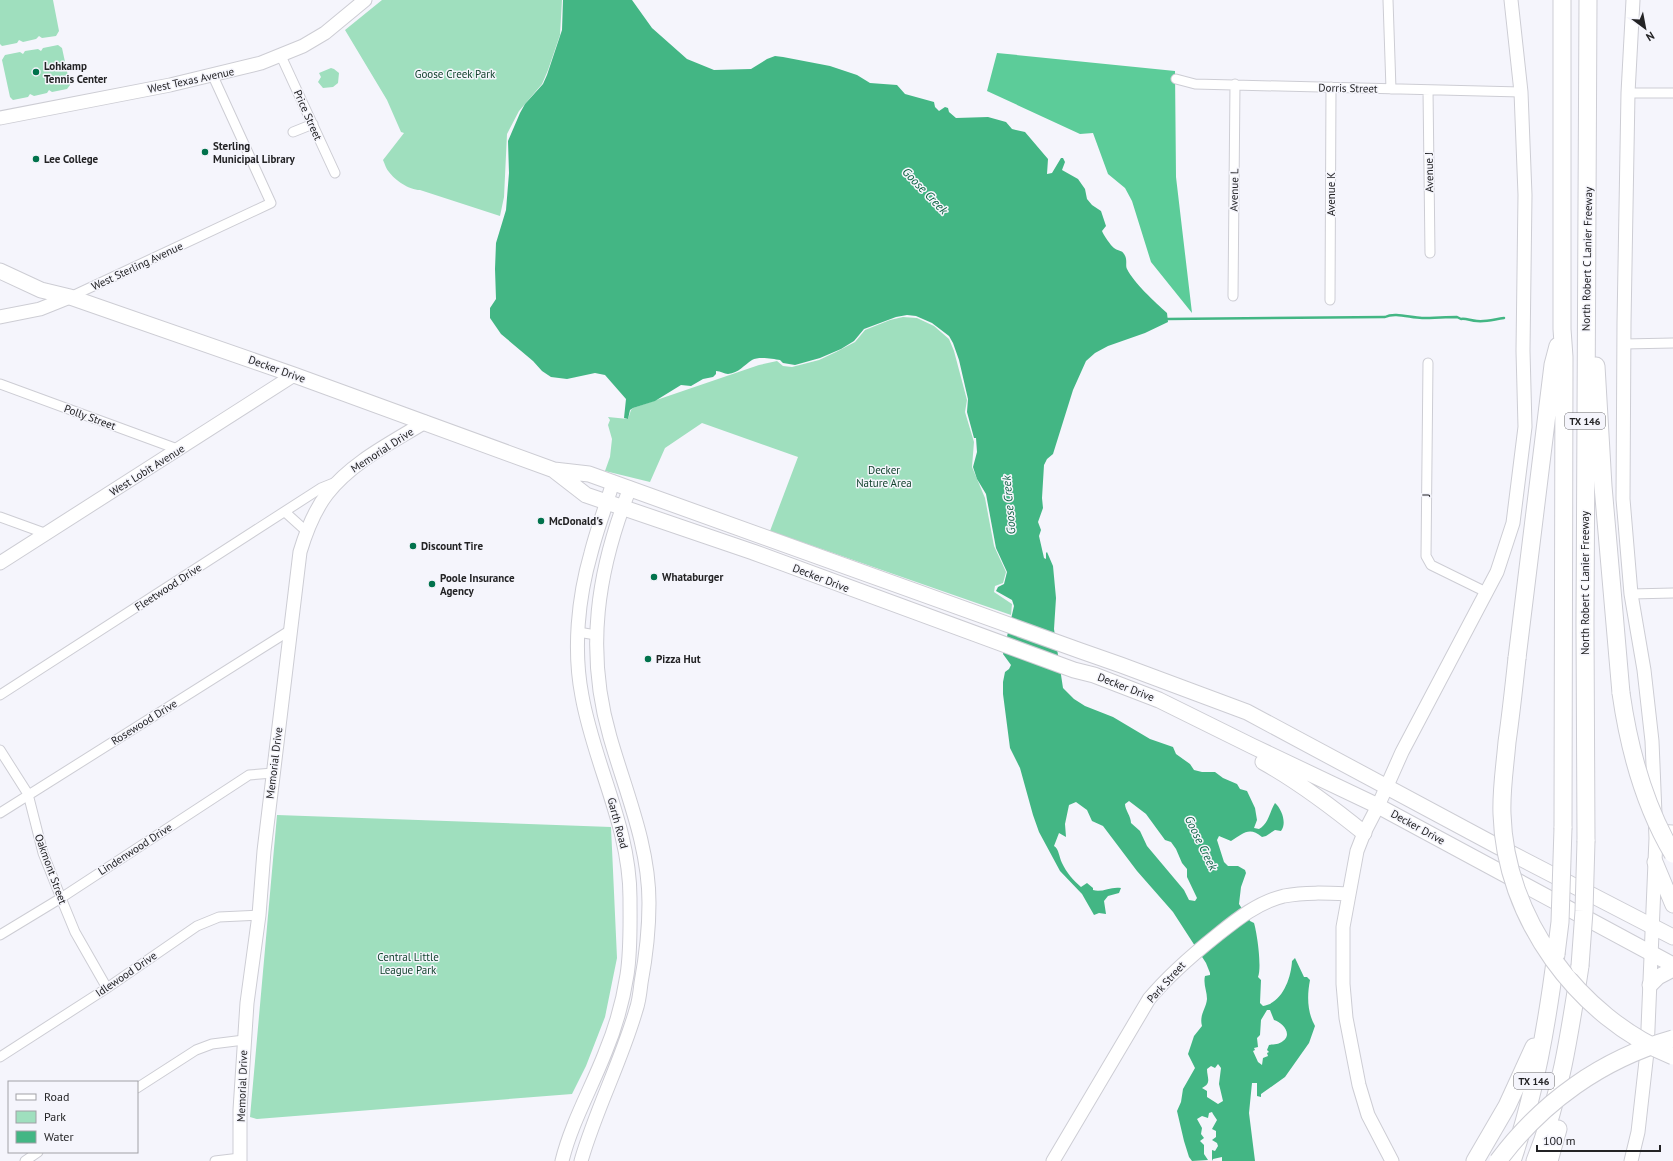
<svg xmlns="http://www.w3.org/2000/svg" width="1673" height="1161" viewBox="0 0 1673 1161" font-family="'PT Sans',sans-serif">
<rect width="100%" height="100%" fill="#f5f5fc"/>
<path fill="#9fdfbe" d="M 0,0 L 53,0 L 59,31 L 56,36 L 42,38 L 39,36 L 36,39 L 23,42 L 19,40 L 17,43 L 2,46 L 0,44 Z
M 382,0 L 562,0 L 560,35 L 548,70 L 542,84 L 519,111 L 507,134 L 504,197 L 500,216 L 420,190 C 409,190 395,180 389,172 C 386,169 385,164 383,160 L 404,133 L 401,132 L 387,100 L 345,30 Z
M 58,45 L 62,48 L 70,85 L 67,89 L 52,92 L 49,90 L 47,93 L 34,96 L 30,94 L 28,97 L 13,100 L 10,97 L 2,60 L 5,55 L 20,52 L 23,54 L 25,51 L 38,49 L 41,51 L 43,48 Z
M 331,68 L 334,69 L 339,73 L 338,83 L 333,87 L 323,88 L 318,82 L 321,77 L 319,73 Z
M 903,317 L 917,318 L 934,326 L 949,339 L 954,351 L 967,400 L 965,412 L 974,442 L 972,467 L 985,498 L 994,546 L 1006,572 L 1003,583 L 995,586 L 994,592 L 1012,604 L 1011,615 L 770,531 L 798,457 L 702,423 L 665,448 L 650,482 L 605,471 L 610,457 L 612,439 L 608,425 L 610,420 L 608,417 L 628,419 L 631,410 L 633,408 L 759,365 L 777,361 L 783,366 L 792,367 L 819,360 L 836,352 L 855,342 L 865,330 L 890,320 Z
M 277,815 L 611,827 L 617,958 L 605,1017 L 586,1066 L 572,1094 L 257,1119 L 250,1117 Z"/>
<path fill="#5ccc99" d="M 997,53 L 1175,71 L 1176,177 L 1192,313 L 1151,262 L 1132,201 L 1125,188 L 1108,174 L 1093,133 L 1080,134 L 987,91 Z"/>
<path fill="#43b684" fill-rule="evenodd" d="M 563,0 L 632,0 L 652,28 L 687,59 L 714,70 L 751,69 L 767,59 L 775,56 L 783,57 L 830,66 L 857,75 L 870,83 L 897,85 L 905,94 L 934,102 L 935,107 L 939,111 L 945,107 L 948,108 L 949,112 L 956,118 L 988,117 L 1006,122 L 1012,129 L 1025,132 L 1048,159 L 1047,174 L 1052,173 L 1061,158 L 1063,158 L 1065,162 L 1062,170 L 1078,179 L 1085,189 L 1087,199 L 1092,205 L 1101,211 L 1106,226 L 1102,231 C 1103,234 1111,246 1114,248 C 1118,251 1122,250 1124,254 C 1128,259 1125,265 1127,269 C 1134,283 1155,302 1167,313 L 1168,322 L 1145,333 L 1108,346 L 1095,353 L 1086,361 L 1073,390 L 1053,454 L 1047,459 L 1044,465 L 1042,498 L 1043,508 L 1038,522 L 1041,530 L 1039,536 L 1044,558 L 1046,559 L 1046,553 L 1047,552 L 1053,566 L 1056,598 L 1054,629 L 1063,688 L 1074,699 L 1085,706 L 1113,717 L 1150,739 L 1173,747 L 1176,754 L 1190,764 L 1194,770 L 1202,772 L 1215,772 L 1223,778 L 1237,784 L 1240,789 L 1247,791 L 1255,808 L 1257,820 L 1254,828 L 1259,829 C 1269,823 1269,813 1275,803 C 1282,809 1287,824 1281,831 L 1275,830 L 1266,836 L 1262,837 C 1249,826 1243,834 1231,841 L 1219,836 L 1217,840 L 1224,862 L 1228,866 L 1238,866 L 1245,870 L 1246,873 L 1241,887 L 1239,904 L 1250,921 L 1254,923 C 1257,933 1262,967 1258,977 L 1261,980 L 1260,1003 L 1263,1006 C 1282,1003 1291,979 1292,961 L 1295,958 L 1304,977 L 1307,977 L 1310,980 C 1307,996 1307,1012 1315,1026 L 1309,1043 L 1285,1077 L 1261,1094 L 1261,1097 L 1257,1096 L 1257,1083 L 1252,1083 L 1249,1113 L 1255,1161 L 1222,1161 L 1222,1157 L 1213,1159 L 1212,1161 L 1212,1150 L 1215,1151 L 1218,1146 L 1217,1143 L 1212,1140 L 1216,1137 L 1216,1131 L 1212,1129 L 1217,1120 L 1213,1114 L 1212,1112 L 1209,1113 L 1208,1118 L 1202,1116 L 1197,1119 L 1202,1128 L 1201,1134 L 1204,1138 L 1200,1141 L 1204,1145 L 1204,1154 L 1208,1160 L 1192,1161 L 1189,1157 L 1184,1141 L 1177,1111 L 1181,1102 L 1183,1089 L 1195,1068 L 1188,1054 L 1194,1036 L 1202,1026 C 1199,1015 1206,1009 1207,999 C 1207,991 1203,984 1205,976 L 1210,975 L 1210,973 L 1206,963 L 1173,912 L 1137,871 L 1103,826 L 1092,821 L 1087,810 L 1076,802 L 1069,805 L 1065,824 L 1066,837 L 1059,833 L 1054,846 C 1059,849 1059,857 1062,863 C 1066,872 1074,881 1081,887 L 1087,883 L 1093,888 L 1093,890 C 1102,893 1111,886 1121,888 L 1119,893 L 1108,896 L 1104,901 L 1106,914 L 1099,913 L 1094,915 L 1082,894 L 1060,871 L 1039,832 L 1033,815 L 1020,768 L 1010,748 L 1003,694 L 1003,682 L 1005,672 L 1009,669 L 1011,665 L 1003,654 L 1014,606 L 1012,600 L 996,591 L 998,587 L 1004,584 L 1007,572 L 996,548 L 986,494 L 977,479 L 973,467 L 977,452 L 976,438 L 974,438 L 967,412 L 968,399 L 959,360 L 953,343 L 949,336 L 932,323 L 916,316 L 907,315 L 896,317 L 864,329 L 854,341 L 841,349 L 820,358 L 795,365 L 783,363 L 780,360 C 773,359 759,356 752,360 C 744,365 739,373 728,374 C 724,374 721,371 716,371 L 716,374 L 713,377 L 703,379 L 691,386 L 681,385 L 655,401 L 633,408 L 630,410 L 628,419 L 624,418 L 626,399 L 605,375 L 595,373 L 567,379 L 551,377 L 542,371 L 533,361 L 501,334 L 490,318 L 490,308 L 496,299 L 495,269 L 496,243 L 506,210 L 509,173 L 508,141 L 520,113 L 525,104 L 543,84 L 547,75 L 562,30 ZM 1129,801 L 1146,814 L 1165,840 L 1171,842 L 1176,849 L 1182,863 L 1187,869 L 1187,877 L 1197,898 L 1195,901 L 1189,900 L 1184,890 L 1147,846 L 1140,831 L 1131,823 C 1131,816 1125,810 1125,804 ZM 1267,1010 L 1270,1010 L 1274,1020 C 1282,1022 1293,1034 1283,1041 C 1278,1045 1274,1044 1269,1045 L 1267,1050 L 1269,1052 L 1267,1053 L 1268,1056 L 1263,1058 L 1262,1065 L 1258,1062 L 1253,1051 L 1255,1050 L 1254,1048 L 1258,1047 L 1257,1038 L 1260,1035 L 1261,1020 ZM 1218,1064 L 1221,1068 L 1219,1084 L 1223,1101 L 1218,1104 L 1207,1097 L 1207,1091 L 1202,1088 C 1212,1083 1207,1078 1207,1069 L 1211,1066 L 1215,1068 Z"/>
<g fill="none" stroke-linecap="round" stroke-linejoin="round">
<path stroke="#43b684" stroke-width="2.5" d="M 1167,319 L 1385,317 C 1395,312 1411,318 1422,318 C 1434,318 1446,317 1457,317 L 1461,319 C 1466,318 1471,321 1477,321 C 1487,322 1495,319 1504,318"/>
<g stroke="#cdcdd4" stroke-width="11">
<path id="street" d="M 1388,0 L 1391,89
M 281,56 L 335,173
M 1176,79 L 1195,84 L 1521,92
M 1428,90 L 1430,253
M 1628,93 L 1673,93
M 293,132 L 313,124
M 1233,296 L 1235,84
M 70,297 L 271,203 L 212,74
M 1330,300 L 1331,87
M 1624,344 L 1673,343
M 1428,363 L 1426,556 L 1431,565 L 1486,592
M 0,384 L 180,450
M 285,512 L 306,531
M 0,517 L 47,534
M 1631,594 L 1673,593
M 578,632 L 596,635
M 0,695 L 321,488 L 336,482
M 0,750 L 28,794 L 43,853 L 61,898 L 75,932 L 107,988
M 0,813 L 289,631
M 1657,829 L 1673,830
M 0,935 L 61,898 L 249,775 L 273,773
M 0,1057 L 107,988 L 197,926 L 219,917 L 259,915
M 137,1088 L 196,1050 L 212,1044 L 244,1040
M 25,1161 L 38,1152
M 215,1161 L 240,1158"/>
</g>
<g stroke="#cdcdd4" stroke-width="15">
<path id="secondary" d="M 0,118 L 170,85 L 261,63 L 303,46 L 325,33 L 365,0
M 0,317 L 40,309 L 70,297
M 0,563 L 294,375
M 240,1161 L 240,1110 L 247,1003 L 259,915 L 264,851 L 300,552 C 306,532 314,511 327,494 C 352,462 391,443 425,422
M 562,1161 C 571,1124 591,1089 605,1053 C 615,1029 623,1001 627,975 C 631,950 630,923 630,898 C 630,827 594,764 582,696 C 573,650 578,598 591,553 C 597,529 606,506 613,482
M 581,1161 C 596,1109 621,1062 636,1010 C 639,1002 640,992 641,983 C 646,956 649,930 649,903 C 649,845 626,793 610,737 C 585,651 597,571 630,488
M 1053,1161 L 1149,999 C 1169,975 1191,956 1216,936 C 1236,920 1258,902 1284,896 C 1305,892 1326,893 1348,894
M 1392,1161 L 1368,1115 L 1359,1085 L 1346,1018 L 1343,984 L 1343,927 L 1357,851 L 1364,833 L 1378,806 L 1402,752 L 1497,572 L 1513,523 L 1525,427 L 1523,351 L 1525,195 L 1521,92 L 1511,0
M 1631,1161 L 1638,1132 L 1647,1052 L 1656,838 L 1652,741 L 1644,670 L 1631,594 L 1623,499 L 1624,323 L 1628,93 L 1633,0"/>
</g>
<g stroke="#cdcdd4" stroke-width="17">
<path id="primary" d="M 0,271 L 41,290 L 70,297 L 294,375 L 554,470 L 589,474 L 1081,651 L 1121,665 L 1247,712 L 1497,846 L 1673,937
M 555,471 L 586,495 L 753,552 L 1074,670 L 1094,675 L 1159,700 L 1252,746 L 1378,806 L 1673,965
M 1263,762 C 1299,782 1332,807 1364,833
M 1655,862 L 1673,905
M 1650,985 L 1658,977 L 1673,969"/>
</g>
<g stroke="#cdcdd4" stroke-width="19">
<path id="highway" d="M 1562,0 L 1562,329 L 1564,357 L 1563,828
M 1596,366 L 1603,486 L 1621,693
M 1517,658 L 1553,365 L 1558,346
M 1586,841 L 1585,624 L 1588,0
M 1475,1161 L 1507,1106 L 1534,1047
M 1512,1161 C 1535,1094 1547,1024 1556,954
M 1535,1161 C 1560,1099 1570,1032 1580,966
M 1549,1161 L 1558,1129"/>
</g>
<use href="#street" stroke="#fff" stroke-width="9"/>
<use href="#secondary" stroke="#fff" stroke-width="13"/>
<use href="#primary" stroke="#fff" stroke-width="15"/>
<use href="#highway" stroke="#fff" stroke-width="17"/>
<g stroke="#cdcdd4" stroke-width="19" stroke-linecap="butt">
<path id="highway-bridge" d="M 1517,658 C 1514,686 1511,714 1507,742 C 1505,766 1501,790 1502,814 C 1505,918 1578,1017 1673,1056
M 1621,693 C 1629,749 1644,805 1673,854
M 1556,954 L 1560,922 L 1563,828
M 1580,966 L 1584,911 L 1586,841
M 1498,1161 C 1542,1102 1602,1059 1673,1039"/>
</g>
<use href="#highway-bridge" stroke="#fff" stroke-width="17"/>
</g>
<g fill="#01724c" stroke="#f5f5fc" stroke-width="1.5">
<circle cx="36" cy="72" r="4"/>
<circle cx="205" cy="152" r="4"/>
<circle cx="36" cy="159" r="4"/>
<circle cx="541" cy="521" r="4"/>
<circle cx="413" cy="546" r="4"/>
<circle cx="654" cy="577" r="4"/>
<circle cx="432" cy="584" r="4"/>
<circle cx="648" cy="659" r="4"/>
</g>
<g text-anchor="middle" stroke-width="3" stroke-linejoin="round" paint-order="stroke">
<g fill="#f5f5fc" stroke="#626266" stroke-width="1">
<rect x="1565" y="413" width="40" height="16" rx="3"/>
<rect x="1514" y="1073" width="40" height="16" rx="3"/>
</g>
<g font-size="10" font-weight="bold" fill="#232325">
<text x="1585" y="425">TX 146</text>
<text x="1534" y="1085">TX 146</text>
</g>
<g font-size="11" font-weight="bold" fill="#232325" stroke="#f5f5fc" text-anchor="start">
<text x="44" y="70">Lohkamp<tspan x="44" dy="13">Tennis Center</tspan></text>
<text x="213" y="150">Sterling<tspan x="213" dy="13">Municipal Library</tspan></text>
<text x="44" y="163">Lee College</text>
<text x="549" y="525">McDonald's</text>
<text x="421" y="550">Discount Tire</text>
<text x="662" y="581">Whataburger</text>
<text x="440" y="582">Poole Insurance<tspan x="440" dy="13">Agency</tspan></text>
<text x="656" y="663">Pizza Hut</text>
</g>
<g font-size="11" fill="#12422d" stroke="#f5f5fc">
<text x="455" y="78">Goose Creek Park</text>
<text x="884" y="474">Decker<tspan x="884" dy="13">Nature Area</tspan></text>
<text x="408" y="961">Central Little<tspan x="408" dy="13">League Park</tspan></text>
</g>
<g font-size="11" fill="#232325" stroke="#f5f5fc">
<text transform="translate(191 80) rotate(-12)" y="4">West Texas Avenue</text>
<text transform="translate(1348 88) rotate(1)" y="4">Dorris Street</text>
<text transform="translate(308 115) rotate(66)" y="4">Price Street</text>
<text transform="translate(1429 172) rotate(-91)" y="4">Avenue J</text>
<text transform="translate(1234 190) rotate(-89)" y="4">Avenue L</text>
<text transform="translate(1331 194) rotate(-90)" y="4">Avenue K</text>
<text transform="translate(1587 259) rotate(-89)" y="4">North Robert C Lanier Freeway</text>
<text transform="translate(137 266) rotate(-25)" y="4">West Sterling Avenue</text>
<text transform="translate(277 369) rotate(20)" y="4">Decker Drive</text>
<text transform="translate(90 417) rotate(20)" y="4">Polly Street</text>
<text transform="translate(382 450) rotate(-33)" y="4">Memorial Drive</text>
<text transform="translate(147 470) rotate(-32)" y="4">West Lobit Avenue</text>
<text transform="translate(1426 495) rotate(-89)" y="4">J</text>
<text transform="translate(821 578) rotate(21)" y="4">Decker Drive</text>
<text transform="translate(1585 583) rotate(-90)" y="4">North Robert C Lanier Freeway</text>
<text transform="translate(168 587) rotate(-33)" y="4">Fleetwood Drive</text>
<text transform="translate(1126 687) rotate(21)" y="4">Decker Drive</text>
<text transform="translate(144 722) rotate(-32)" y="4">Rosewood Drive</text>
<text transform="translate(274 763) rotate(-83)" y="4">Memorial Drive</text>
<text transform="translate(618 823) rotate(75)" y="4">Garth Road</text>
<text transform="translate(1418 827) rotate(29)" y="4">Decker Drive</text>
<text transform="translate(135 849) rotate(-33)" y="4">Lindenwood Drive</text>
<text transform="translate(51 869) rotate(70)" y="4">Oakmont Street</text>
<text transform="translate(126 974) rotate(-34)" y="4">Idlewood Drive</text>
<text transform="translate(1166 982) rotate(-48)" y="4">Park Street</text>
<text transform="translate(242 1086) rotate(-88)" y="4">Memorial Drive</text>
</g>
<g font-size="12" font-style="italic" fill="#0f6544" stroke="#f5f5fc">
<text transform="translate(925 191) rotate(46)" y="4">Goose Creek</text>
<text transform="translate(1009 505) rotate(-95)" y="4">Goose Creek</text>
<text transform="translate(1201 843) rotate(64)" y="4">Goose Creek</text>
</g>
</g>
<rect x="8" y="1081" width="130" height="72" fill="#f5f5fc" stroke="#a1a1a6"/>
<rect x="16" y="1094" width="20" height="6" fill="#ffffff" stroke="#a1a1a6"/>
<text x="44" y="1101" font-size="12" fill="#232325">Road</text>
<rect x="16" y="1111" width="20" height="12" fill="#9fdfbe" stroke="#a1a1a6"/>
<text x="44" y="1121" font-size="12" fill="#232325">Park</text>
<rect x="16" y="1131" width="20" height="12" fill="#43b684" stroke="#a1a1a6"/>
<text x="44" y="1141" font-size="12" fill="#232325">Water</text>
<g transform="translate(1645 28) rotate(148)" stroke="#f5f5fc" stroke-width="3" paint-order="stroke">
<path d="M0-3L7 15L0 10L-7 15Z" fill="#232325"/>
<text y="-6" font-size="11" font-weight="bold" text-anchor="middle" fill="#232325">N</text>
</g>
<path d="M1537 1145v6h123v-6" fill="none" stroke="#232325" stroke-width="2"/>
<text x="1543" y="1145" font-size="12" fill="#232325" stroke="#f5f5fc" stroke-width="3" paint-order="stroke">100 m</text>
</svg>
